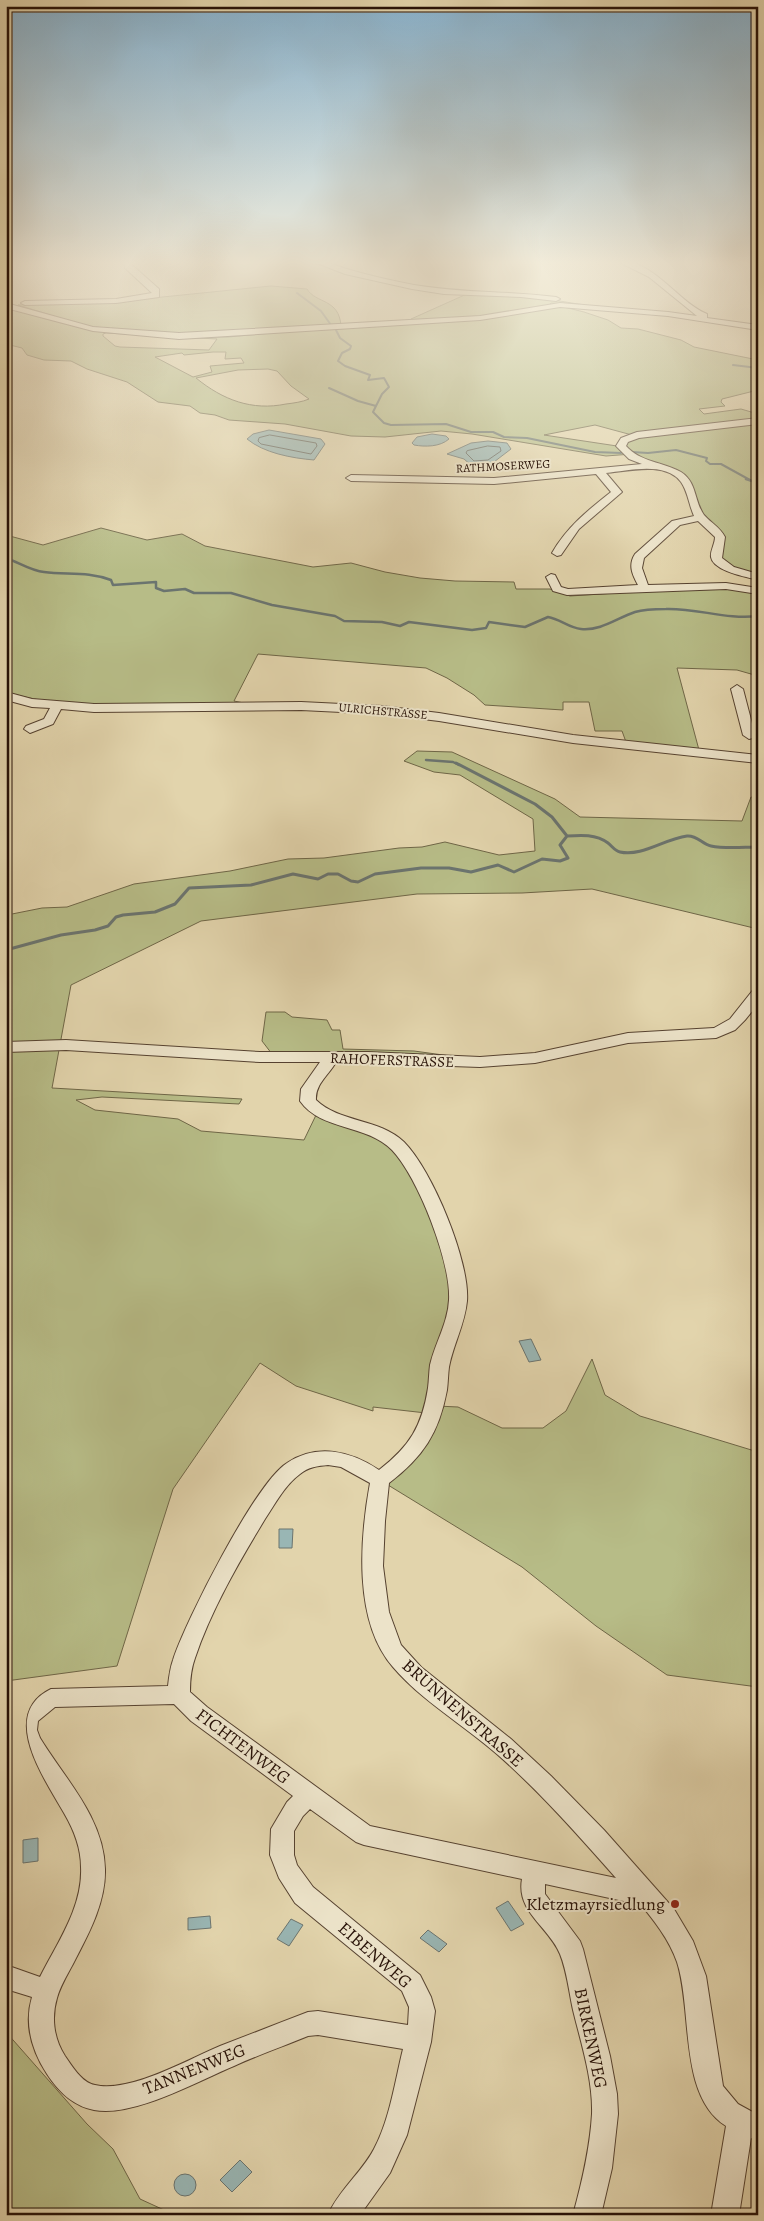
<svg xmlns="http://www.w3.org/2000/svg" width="764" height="2221" viewBox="0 0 764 2221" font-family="Alegreya,serif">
<rect width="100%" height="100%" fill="#e2d4ac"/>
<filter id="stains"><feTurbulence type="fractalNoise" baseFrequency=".004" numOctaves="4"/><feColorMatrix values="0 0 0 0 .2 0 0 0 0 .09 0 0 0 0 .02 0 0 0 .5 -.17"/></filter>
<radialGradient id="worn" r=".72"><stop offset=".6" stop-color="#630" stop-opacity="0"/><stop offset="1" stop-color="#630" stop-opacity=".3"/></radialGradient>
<path fill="#b7bc87" stroke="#6f6647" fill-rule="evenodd" d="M 271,286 L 307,289 C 316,304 339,298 341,326 L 409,322 L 411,319 L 469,293 L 535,297 L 584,305 L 551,303 L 550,304 L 551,307 L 564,307 L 584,312 L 608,320 L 621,328 L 638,329 L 681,340 L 694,347 L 758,360 L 758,390 L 722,399 L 721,402 L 725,406 L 699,409 L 704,414 L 741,409 L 758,414 L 758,576 C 747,573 722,569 719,555 C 718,549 722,542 722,535 L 702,514 L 687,480 L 676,472 L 632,454 L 606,456 L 472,434 L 441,431 L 385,437 L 351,436 L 285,424 L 229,420 L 215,415 L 200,413 L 190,406 L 158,402 L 127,382 L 87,369 L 71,361 L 44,360 L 27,355 L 22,348 L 6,344 L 6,329 L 10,329 L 6,319 L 6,306 L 84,328 L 159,336 L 228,337 L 326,328 L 205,335 L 165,335 L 86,326 L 18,305 L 123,301 ZM 106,333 L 217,339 L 209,350 L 120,347 L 115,346 L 103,336 L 103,334 ZM 213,352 L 226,352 L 225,359 L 241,358 L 244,363 L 210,366 L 212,372 L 193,377 L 155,357 L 182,353 L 184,355 ZM 268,369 L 277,371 L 291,386 L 309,399 C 302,402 294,403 286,404 C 252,411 223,400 196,378 L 238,370 ZM 595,425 L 632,435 L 623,439 L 617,446 L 544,435 Z
M 101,528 L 147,540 L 182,534 L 205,546 L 313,567 L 351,563 L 385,572 L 420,578 L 455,581 L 514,582 L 516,589 L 550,589 L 570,596 L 692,588 L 743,589 L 758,592 L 758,637 L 753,656 L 758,658 L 758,676 L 737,670 L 677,668 L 699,750 L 626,742 L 622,731 L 595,731 L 589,702 L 563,702 L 563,710 L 485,705 L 474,695 L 447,678 L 426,668 L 258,654 L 234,701 L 244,703 C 166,705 82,715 6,692 L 6,535 L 43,545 Z
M 417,751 L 452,752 L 555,799 L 580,817 L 742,821 L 751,797 L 758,798 L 758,929 L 592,889 L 522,893 L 417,894 L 201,921 L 71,985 L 52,1088 L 242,1099 L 239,1104 L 102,1097 L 76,1100 L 95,1110 L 178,1119 L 201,1131 L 304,1140 L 317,1113 L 403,1144 L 460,1269 L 426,1413 L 373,1407 L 373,1411 L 296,1386 L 260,1363 L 173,1489 L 117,1666 L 6,1681 L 6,912 L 12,914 L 42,908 L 67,907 L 134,884 L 230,871 L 288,859 L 324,858 L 399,848 L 422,847 L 445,842 L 499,855 L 535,851 L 533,819 L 460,775 L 434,772 L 404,761 Z
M 266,1012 L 285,1012 L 292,1017 L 327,1020 L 332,1030 L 340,1030 L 343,1049 L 414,1051 L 465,1058 L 272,1054 L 262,1041 Z
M 592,1359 L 605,1395 L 640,1416 L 758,1452 L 758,1687 L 667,1675 L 596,1626 L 522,1567 L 388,1485 L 437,1406 L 458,1407 L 502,1428 L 543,1428 L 566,1411 Z
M 6,2032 L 87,2124 L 113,2149 L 140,2199 L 175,2215 L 6,2215 Z"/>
<path fill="#99b6b4" stroke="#6b746f" d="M 269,430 L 321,439 L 325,444 L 314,460 C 291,458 264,453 247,439 L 253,434 Z
M 432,434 L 446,436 L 449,439 C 440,447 425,447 414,445 L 412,443 L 417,437 Z
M 488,441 L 507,443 L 511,449 L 490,465 L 472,466 L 464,459 L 447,454 L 471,443 Z
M 531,1339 L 541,1360 L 529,1362 L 519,1341 Z
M 279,1529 L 293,1529 L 292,1548 L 279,1548 Z
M 38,1838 L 38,1861 L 23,1863 L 23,1840 Z
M 508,1901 L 524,1924 L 511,1931 L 496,1908 Z
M 210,1916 L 211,1928 L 188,1930 L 188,1918 Z
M 291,1919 L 303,1925 L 289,1946 L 277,1939 Z
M 428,1930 L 447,1944 L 439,1952 L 420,1938 Z
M 240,2160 L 252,2172 L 232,2192 L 220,2180 Z
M174 2185a11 11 0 1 1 22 0a11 11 0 1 1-22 0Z"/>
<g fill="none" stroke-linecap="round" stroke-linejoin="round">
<path stroke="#60645e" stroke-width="1" d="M 270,435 L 316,443 L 317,446 L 311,454 L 261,444 L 258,441 L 259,438 Z
M 488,446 L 500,447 L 501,451 L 488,460 L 474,461 L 466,453 L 467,451 Z"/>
<path stroke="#6b746f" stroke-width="2" d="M 297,293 L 321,311 L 331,325
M 336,330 L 340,338 L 351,346 L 350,349 L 342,353 L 338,361 L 345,366 L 370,375 L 368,380 L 384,378 L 389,387 L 382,394 L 373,412 L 384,423 L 391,425 L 446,424 L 471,432 L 493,432 L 504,437 L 527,438 L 595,452 L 621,453
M 733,365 L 758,368
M 329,388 L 358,401 L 376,406
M 632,452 L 648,453 L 676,450 L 707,458 L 706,461 L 710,464 L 721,464 L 750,480"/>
<path stroke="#6b746f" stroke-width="2.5" d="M 746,479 L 758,483
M 6,558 C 18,562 31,571 44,572 C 67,575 88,571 111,580 L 113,585 L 156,582 L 156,588 L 164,591 L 185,589 L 194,593 L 231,593 L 272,605 L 335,616 L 344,621 L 382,622 L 400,626 L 409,622 L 472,630 L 486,628 L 489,622 L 525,627 L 548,617 C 560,619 569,628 581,629 C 601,631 617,618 635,612 C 645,609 656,609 666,609 C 697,608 727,620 758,616
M 426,760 L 453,762 L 459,765"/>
<path stroke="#6b746f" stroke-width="3" d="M 456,763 L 535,804 L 552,817 L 567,836 C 581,835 596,834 608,843 C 612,846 615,851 620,852 C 642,857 664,839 687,836 C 697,835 702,844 711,846 C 725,849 744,847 758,847
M 6,950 L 61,935 L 95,930 L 108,926 L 116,917 L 123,915 L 155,912 L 175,904 L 189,888 L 251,885 L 293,874 L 318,879 L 328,874 L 338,874 L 351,881 L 358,882 L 375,874 L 421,868 L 449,868 L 471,872 L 498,865 L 514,872 L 542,859 L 560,861 L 568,858 L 560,845 L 567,836"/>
<g stroke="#564230" stroke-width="2">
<path id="minor" d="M 124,260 L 132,260 L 132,265 L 159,289 L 159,297 L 116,303 L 25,305 L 21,303 L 25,301 L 116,299 L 152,293 L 125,268 Z
M 309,260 C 324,259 336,266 350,270 C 371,276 393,281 414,285 C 461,293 509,291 556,297 L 560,299 L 556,301 L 521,297 L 444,294 L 412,289 L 345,274 Z
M 615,260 C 654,259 675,300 707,314 L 707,318 L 758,325 L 758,330 L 668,316 L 560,307 L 480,320 L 179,339 L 93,331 L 6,308 L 6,303 L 93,327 L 179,333 L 480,316 L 560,303 L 668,312 L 697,316 L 649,277 Z
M 758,418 L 758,424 L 639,438 L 628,442 L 626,446 C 640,462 663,462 681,472 C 697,482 694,501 704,515 C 711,523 720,527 725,537 L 722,558 L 734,567 L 758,574 L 758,580 C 747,577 713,571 711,557 C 710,551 715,544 715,537 L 698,521 L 680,525 L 644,558 L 642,568 L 648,585 L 726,583 L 758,588 L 758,594 L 726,589 L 567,595 L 553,591 L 546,577 L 551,574 L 555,575 L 561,587 L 568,589 L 638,585 C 632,574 628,565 635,554 L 672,521 L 694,516 C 689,505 688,492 681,482 C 665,461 628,471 606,473 L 622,492 L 579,529 L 561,555 L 557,556 L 552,553 C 567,527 588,510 611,492 L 596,474 L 494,484 L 351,481 L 346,478 L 351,475 L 494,478 L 642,464 L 629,459 L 616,446 L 621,438 L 637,432 Z
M 737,685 L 743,689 L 755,735 L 753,738 L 749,739 L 743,735 L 731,689 Z
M 6,692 L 32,699 L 94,704 L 301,702 L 382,706 L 439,713 L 573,735 L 758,755 L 758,763 L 573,743 L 439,721 L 382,714 L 301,710 L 94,712 L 61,709 L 53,724 L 30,733 L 24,729 L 26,726 L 44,719 L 50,708 L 32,707 L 6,700 Z
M 758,989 L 758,1004 L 745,1020 L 735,1030 L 716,1038 L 628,1043 L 535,1063 L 480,1067 L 336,1062 C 329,1075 315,1084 316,1100 C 340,1123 379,1118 404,1142 C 432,1170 470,1261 467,1301 C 465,1324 453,1345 449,1367 C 448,1374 448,1382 447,1390 C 439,1433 423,1457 389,1483 L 385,1521 L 383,1566 L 389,1612 L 401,1645 L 421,1667 L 511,1739 L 551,1776 L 604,1830 L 674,1909 L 693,1941 L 706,1976 L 723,2086 L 738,2104 L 758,2115 L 758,2141 L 751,2138 L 739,2215 L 711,2215 L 726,2126 C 678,2096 693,2011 677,1962 C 669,1939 653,1919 638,1901 L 628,1902 L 545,1884 L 545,1894 L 580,1941 L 583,1949 L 610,2056 L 617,2094 L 618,2114 L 612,2168 L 601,2215 L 573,2215 C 582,2182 590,2148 592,2114 C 593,2079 581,2043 573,2010 C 569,1992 567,1971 560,1954 C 549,1927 516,1912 522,1879 L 364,1845 L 356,1842 L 310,1809 L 303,1816 L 294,1831 L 294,1855 L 297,1865 L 313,1887 L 420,1975 L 431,1997 L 435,2011 L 431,2042 L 407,2135 L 390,2173 L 360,2215 L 328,2215 C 339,2190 362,2172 374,2149 C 390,2119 395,2081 403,2049 L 318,2035 L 308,2036 C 284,2046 258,2055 234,2066 C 198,2081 132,2118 94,2110 C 73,2106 58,2091 47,2074 C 32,2051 24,2024 32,1997 L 6,1989 L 6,1965 L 40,1977 C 57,1943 83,1907 81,1867 C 81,1848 74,1830 64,1813 C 42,1775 0,1714 51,1689 L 168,1686 C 169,1677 170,1668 173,1660 C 185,1622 256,1482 287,1463 C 317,1443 351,1451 379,1470 C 410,1446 422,1426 428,1388 C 429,1380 429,1373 430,1365 C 435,1343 448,1323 449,1300 C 451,1262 418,1177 392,1150 C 367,1124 321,1131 300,1101 L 301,1089 L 320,1062 L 260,1062 L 66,1050 L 6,1052 L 6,1042 L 66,1040 L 260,1052 L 368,1052 L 480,1057 L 535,1053 L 628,1033 L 714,1028 L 730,1019 L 753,990 ZM 328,1465 L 341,1467 L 370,1483 C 360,1538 353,1621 393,1667 C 422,1701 464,1725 498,1755 C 540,1792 578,1835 616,1878 L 370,1826 L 207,1707 L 190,1692 C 190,1680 191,1669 195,1658 C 211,1610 239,1562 265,1519 C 275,1504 285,1485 300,1474 C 308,1467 318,1466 328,1465 ZM 174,1704 L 191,1721 L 293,1796 L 287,1802 L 271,1829 L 270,1855 L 279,1878 L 295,1903 L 402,1991 L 409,2007 L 408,2025 L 318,2011 L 308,2012 C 279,2023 249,2035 220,2046 C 187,2060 130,2093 95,2085 C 82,2083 72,2066 65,2056 C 54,2039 51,2018 57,1998 C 60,1987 67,1975 73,1964 C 88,1935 106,1903 105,1869 C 104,1818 65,1779 40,1738 L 37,1730 L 38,1721 L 55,1707 Z"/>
</g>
<use href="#minor" fill="#ece3c9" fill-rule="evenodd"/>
</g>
<linearGradient id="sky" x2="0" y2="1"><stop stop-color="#88b5d3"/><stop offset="0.46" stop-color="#f2ecda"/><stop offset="1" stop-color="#f2ecda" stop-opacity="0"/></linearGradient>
<rect width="764" height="571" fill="url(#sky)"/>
<circle fill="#8f2418" stroke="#ece3c9" stroke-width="2" cx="675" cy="1904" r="5"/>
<g text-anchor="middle" stroke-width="4" stroke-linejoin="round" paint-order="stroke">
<g font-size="12" fill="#271107" stroke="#ece3c9">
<text transform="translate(503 466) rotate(-3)" y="4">RATHMOSERWEG</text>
<text transform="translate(383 711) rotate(5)" y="4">ULRICHSTRASSE</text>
</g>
<g font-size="15" fill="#271107" stroke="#ece3c9">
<text transform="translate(392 1060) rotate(2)" y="5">RAHOFERSTRASSE</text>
</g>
<g font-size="18" fill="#271107" stroke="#ece3c9">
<text transform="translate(463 1713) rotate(41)" y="6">BRUNNENSTRASSE</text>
<text transform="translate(243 1746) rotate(37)" y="6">FICHTENWEG</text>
<text transform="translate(375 1955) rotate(41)" y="6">EIBENWEG</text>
<text transform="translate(591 2038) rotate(78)" y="6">BIRKENWEG</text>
<text transform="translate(194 2069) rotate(-22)" y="6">TANNENWEG</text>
</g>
<g font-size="18" fill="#271107" stroke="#ece3c9" text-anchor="end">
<text x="665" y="1910">Kletzmayrsiedlung</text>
</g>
</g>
<rect width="764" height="2221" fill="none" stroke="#e2d4ac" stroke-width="25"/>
<rect x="8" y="8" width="749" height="2206" fill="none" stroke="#271107" stroke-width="2.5"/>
<rect x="12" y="12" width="739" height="2196" fill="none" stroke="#271107"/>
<rect width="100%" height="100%" filter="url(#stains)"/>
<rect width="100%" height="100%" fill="url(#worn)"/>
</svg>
